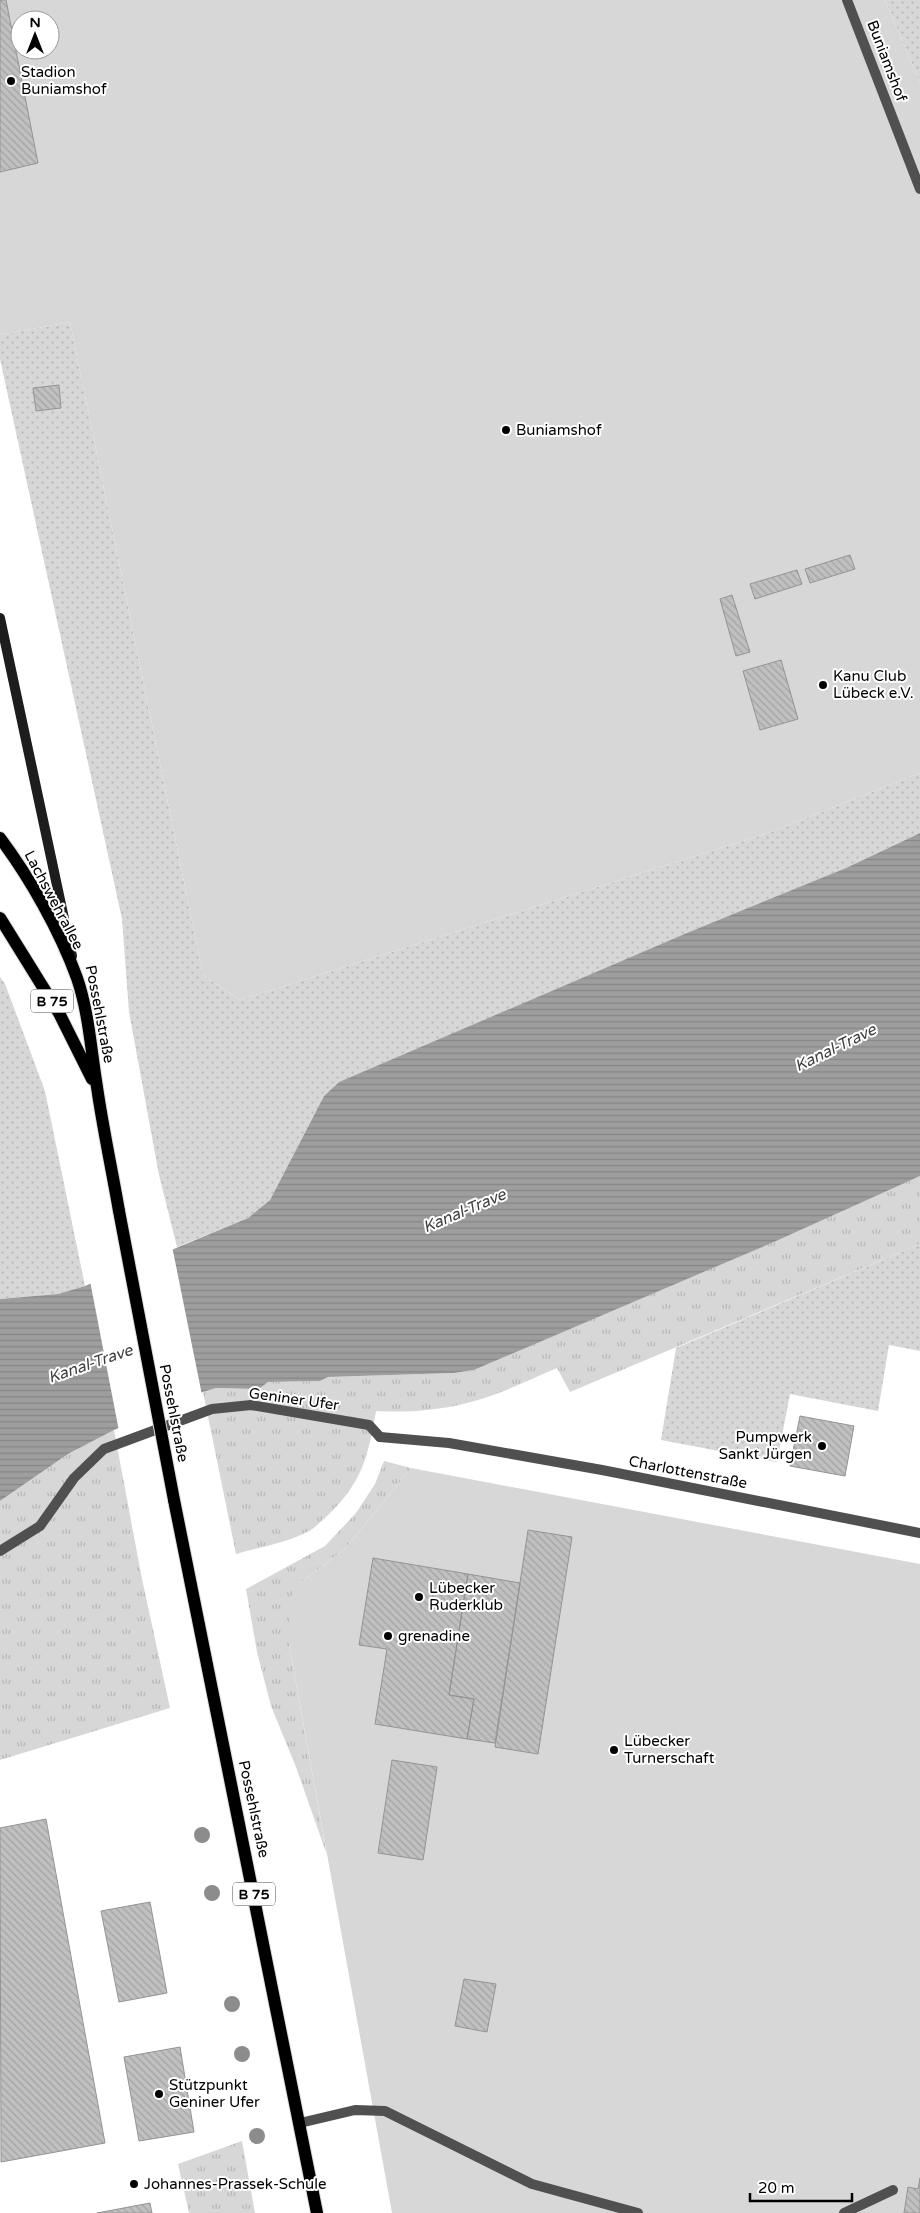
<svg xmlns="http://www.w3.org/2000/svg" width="920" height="2213" viewBox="0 0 920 2213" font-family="'Varela Round',sans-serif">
<defs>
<pattern id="grass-tufts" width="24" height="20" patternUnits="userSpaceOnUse" patternTransform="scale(1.25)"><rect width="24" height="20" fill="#d7d7d7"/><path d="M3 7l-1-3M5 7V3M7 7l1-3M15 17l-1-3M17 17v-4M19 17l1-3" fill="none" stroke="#b7b7b7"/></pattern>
<pattern id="park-dots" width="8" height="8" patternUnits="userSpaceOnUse" patternTransform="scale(1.25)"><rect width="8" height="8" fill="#d7d7d7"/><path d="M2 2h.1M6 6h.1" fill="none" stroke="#b7b7b7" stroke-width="1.8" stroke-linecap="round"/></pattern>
<pattern id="water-rules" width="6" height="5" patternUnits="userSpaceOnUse" patternTransform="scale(1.25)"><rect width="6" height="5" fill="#9e9e9e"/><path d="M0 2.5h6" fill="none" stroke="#868686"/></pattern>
<pattern id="building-back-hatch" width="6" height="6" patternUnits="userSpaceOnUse" patternTransform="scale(1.25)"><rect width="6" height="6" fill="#c0c0c0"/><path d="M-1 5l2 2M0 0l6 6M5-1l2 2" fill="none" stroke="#a3a3a3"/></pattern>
</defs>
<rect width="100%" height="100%" fill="#fff"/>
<path fill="url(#grass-tufts)" d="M 920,1176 L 920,1244 L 570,1392 L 557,1368 C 531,1379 505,1392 478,1400 C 445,1410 410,1413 376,1411 C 368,1457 362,1483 327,1516 C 321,1521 316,1527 309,1531 C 287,1543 260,1547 236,1554 L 203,1392 L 216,1388 L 259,1389 L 268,1382 L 320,1381 L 328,1377 L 454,1373 L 474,1370 Z
M 114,1430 L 142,1579 L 170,1708 L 0,1760 L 0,1501 L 68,1454 Z
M 384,1461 L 411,1468 L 345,1549 L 300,1583 L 289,1644 L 327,1855 L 296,1767 L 271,1706 L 257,1652 L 246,1589 L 325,1546 L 356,1513 L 375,1484 Z
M 242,2141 L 255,2213 L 189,2213 L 178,2164 Z"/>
<path fill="url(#park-dots)" d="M 885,0 L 920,0 L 920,83 Z
M 70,322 L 203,975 L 240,1000 L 768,833 L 920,773 L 920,833 L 846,868 L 339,1082 L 324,1096 L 270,1200 L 248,1218 L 177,1247 L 159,1175 L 129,1012 L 122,919 L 0,359 L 0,335 Z
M 0,977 L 5,984 L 45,1091 L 85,1286 L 58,1294 L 0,1299 Z
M 920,1244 L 920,1351 L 889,1345 L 878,1411 L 790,1394 L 777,1462 L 661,1440 L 676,1348 Z"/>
<path fill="#d7d7d7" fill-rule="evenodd" d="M 0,0 L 885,0 L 920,83 L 920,773 L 768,833 L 240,1000 L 203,975 L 70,322 L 0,335 ZM 20,20 L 50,20 L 50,50 L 20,50 Z
M 411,1468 L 920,1564 L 920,2213 L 392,2213 L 289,1644 L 289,1600 L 300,1583 L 345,1549 Z"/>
<path fill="url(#water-rules)" d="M 920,833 L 920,1176 L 776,1241 L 474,1370 L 454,1373 L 328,1377 L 320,1381 L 268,1382 L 259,1389 L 216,1388 L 203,1392 L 114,1430 L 68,1454 L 0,1501 L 0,1299 L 58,1294 L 85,1286 L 248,1218 L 270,1200 L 324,1096 L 339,1082 L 687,933 L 846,868 Z"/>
<path fill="#fff" d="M 172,1246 L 202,1395 L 119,1431 L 90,1281 Z"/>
<path fill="url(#building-back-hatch)" stroke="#949494" d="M 0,0 L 6,0 L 38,163 L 0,172 Z
M 59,385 L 61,408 L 36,411 L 33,388 Z
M 850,555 L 855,569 L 810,583 L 805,569 Z
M 797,570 L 802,584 L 755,599 L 750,584 Z
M 732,595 L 750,652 L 736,656 L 720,599 Z
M 781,660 L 798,719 L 760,730 L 743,671 Z
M 800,1416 L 854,1426 L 845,1476 L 790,1466 Z
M 528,1530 L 572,1537 L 538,1754 L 495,1747 Z
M 373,1558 L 468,1574 L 449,1695 L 474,1699 L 467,1739 L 375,1724 L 387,1649 L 359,1645 Z
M 468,1574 L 520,1583 L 495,1743 L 467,1739 L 474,1699 L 449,1695 Z
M 392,1760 L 437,1767 L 423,1860 L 378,1853 Z
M 46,1819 L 105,2143 L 1,2162 L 0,1828 Z
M 150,1902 L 167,1993 L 119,2002 L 101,1911 Z
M 464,1979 L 496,1984 L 487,2032 L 455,2026 Z
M 180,2047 L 194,2132 L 139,2141 L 124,2057 Z
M 920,2178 L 920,2213 L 904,2213 L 908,2187 L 918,2189 Z
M 150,2203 L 152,2213 L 97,2213 Z"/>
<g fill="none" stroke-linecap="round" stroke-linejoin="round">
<g stroke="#dbdbdb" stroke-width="14">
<path id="primary" d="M 0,838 C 30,878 60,931 77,978 C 89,1013 91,1051 97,1087 C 103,1129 112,1170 119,1211
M 0,918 L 59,1013 L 92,1079
M 174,1500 L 317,2213"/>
</g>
<path stroke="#505050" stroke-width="10" d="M 847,0 L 920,189
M 0,1551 L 40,1526 L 74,1478 L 104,1449 L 212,1409 L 251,1405 L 369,1425 L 380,1437
M 300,2123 L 355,2110 L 385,2111 L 532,2184 L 638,2213
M 844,2213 L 893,2190"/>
<path stroke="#505050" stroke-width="10" d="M 380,1437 L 449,1443 L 602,1470 L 920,1533"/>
<path stroke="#1d1d1d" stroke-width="10" d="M 0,618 L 72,956"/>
<use href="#primary" stroke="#000" stroke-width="12"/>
<g stroke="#dbdbdb" stroke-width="14" stroke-linecap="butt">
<path id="primary-bridge" d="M 119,1211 L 174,1500"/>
</g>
<use href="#primary-bridge" stroke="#000" stroke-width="12"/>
</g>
<g fill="#8c8c8c">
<circle cx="202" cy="1835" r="8"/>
<circle cx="212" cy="1893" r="8"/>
<circle cx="232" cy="2004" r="8"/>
<circle cx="242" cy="2054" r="8"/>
<circle cx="257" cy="2136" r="8"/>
</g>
<g fill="#000" stroke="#fff" stroke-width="2">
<circle cx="11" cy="81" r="5"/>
<circle cx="506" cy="430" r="5"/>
<circle cx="823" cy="685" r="5"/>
<circle cx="822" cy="1446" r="5"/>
<circle cx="419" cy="1597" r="5"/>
<circle cx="388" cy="1636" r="5"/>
<circle cx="614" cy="1750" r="5"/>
<circle cx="159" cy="2094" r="5"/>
<circle cx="134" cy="2184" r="5"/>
</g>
<g text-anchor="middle" stroke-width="4" stroke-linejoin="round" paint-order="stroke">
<g fill="#fff" stroke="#4c4c4c" stroke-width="1">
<rect x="31" y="989.5" width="42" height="23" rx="4"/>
<rect x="233" y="1882.5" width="42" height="23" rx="4"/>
</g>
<g font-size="14" font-weight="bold" fill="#000">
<text x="52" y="1006">B 75</text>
<text x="254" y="1899">B 75</text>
</g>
<g font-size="15" fill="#000" stroke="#fff">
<text transform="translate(887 61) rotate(69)" y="5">Buniamshof</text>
<text transform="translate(54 900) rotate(62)" y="5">Lachswehrallee</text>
<text transform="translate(100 1014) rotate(79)" y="5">Possehlstraße</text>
<text transform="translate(294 1399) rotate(8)" y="5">Geniner Ufer</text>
<text transform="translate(174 1413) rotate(79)" y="5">Possehlstraße</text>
<text transform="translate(688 1472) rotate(11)" y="5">Charlottenstraße</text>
<text transform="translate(254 1809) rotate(78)" y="5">Possehlstraße</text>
</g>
<g font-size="15" fill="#000" stroke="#fff" text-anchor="start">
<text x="21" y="77">Stadion<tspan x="21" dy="17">Buniamshof</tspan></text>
<text x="516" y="435">Buniamshof</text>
<text x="833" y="681">Kanu Club<tspan x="833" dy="17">Lübeck e.V.</tspan></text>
<text x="812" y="1442" text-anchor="end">Pumpwerk<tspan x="812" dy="17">Sankt Jürgen</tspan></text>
<text x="429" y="1593">Lübecker<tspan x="429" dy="17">Ruderklub</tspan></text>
<text x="398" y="1641">grenadine</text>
<text x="624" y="1746">Lübecker<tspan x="624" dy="17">Turnerschaft</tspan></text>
<text x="169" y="2090">Stützpunkt<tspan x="169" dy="17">Geniner Ufer</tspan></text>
<text x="144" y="2189">Johannes-Prassek-Schule</text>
</g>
<g font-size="16" font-style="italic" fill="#3f3f3f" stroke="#fff">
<text transform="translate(835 1047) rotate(-26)" y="6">Kanal-Trave</text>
<text transform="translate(464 1210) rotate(-23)" y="6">Kanal-Trave</text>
<text transform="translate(90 1363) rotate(-19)" y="6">Kanal-Trave</text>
</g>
</g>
<g transform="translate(35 35)"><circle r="24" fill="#ffffff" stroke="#999999"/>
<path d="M0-4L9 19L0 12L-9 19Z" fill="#000000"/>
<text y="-8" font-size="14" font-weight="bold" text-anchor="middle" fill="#000000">N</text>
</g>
<path d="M750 2193v8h102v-8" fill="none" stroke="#000000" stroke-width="2.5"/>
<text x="758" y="2193" font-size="15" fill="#000000" stroke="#ffffff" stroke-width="4" paint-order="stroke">20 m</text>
</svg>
